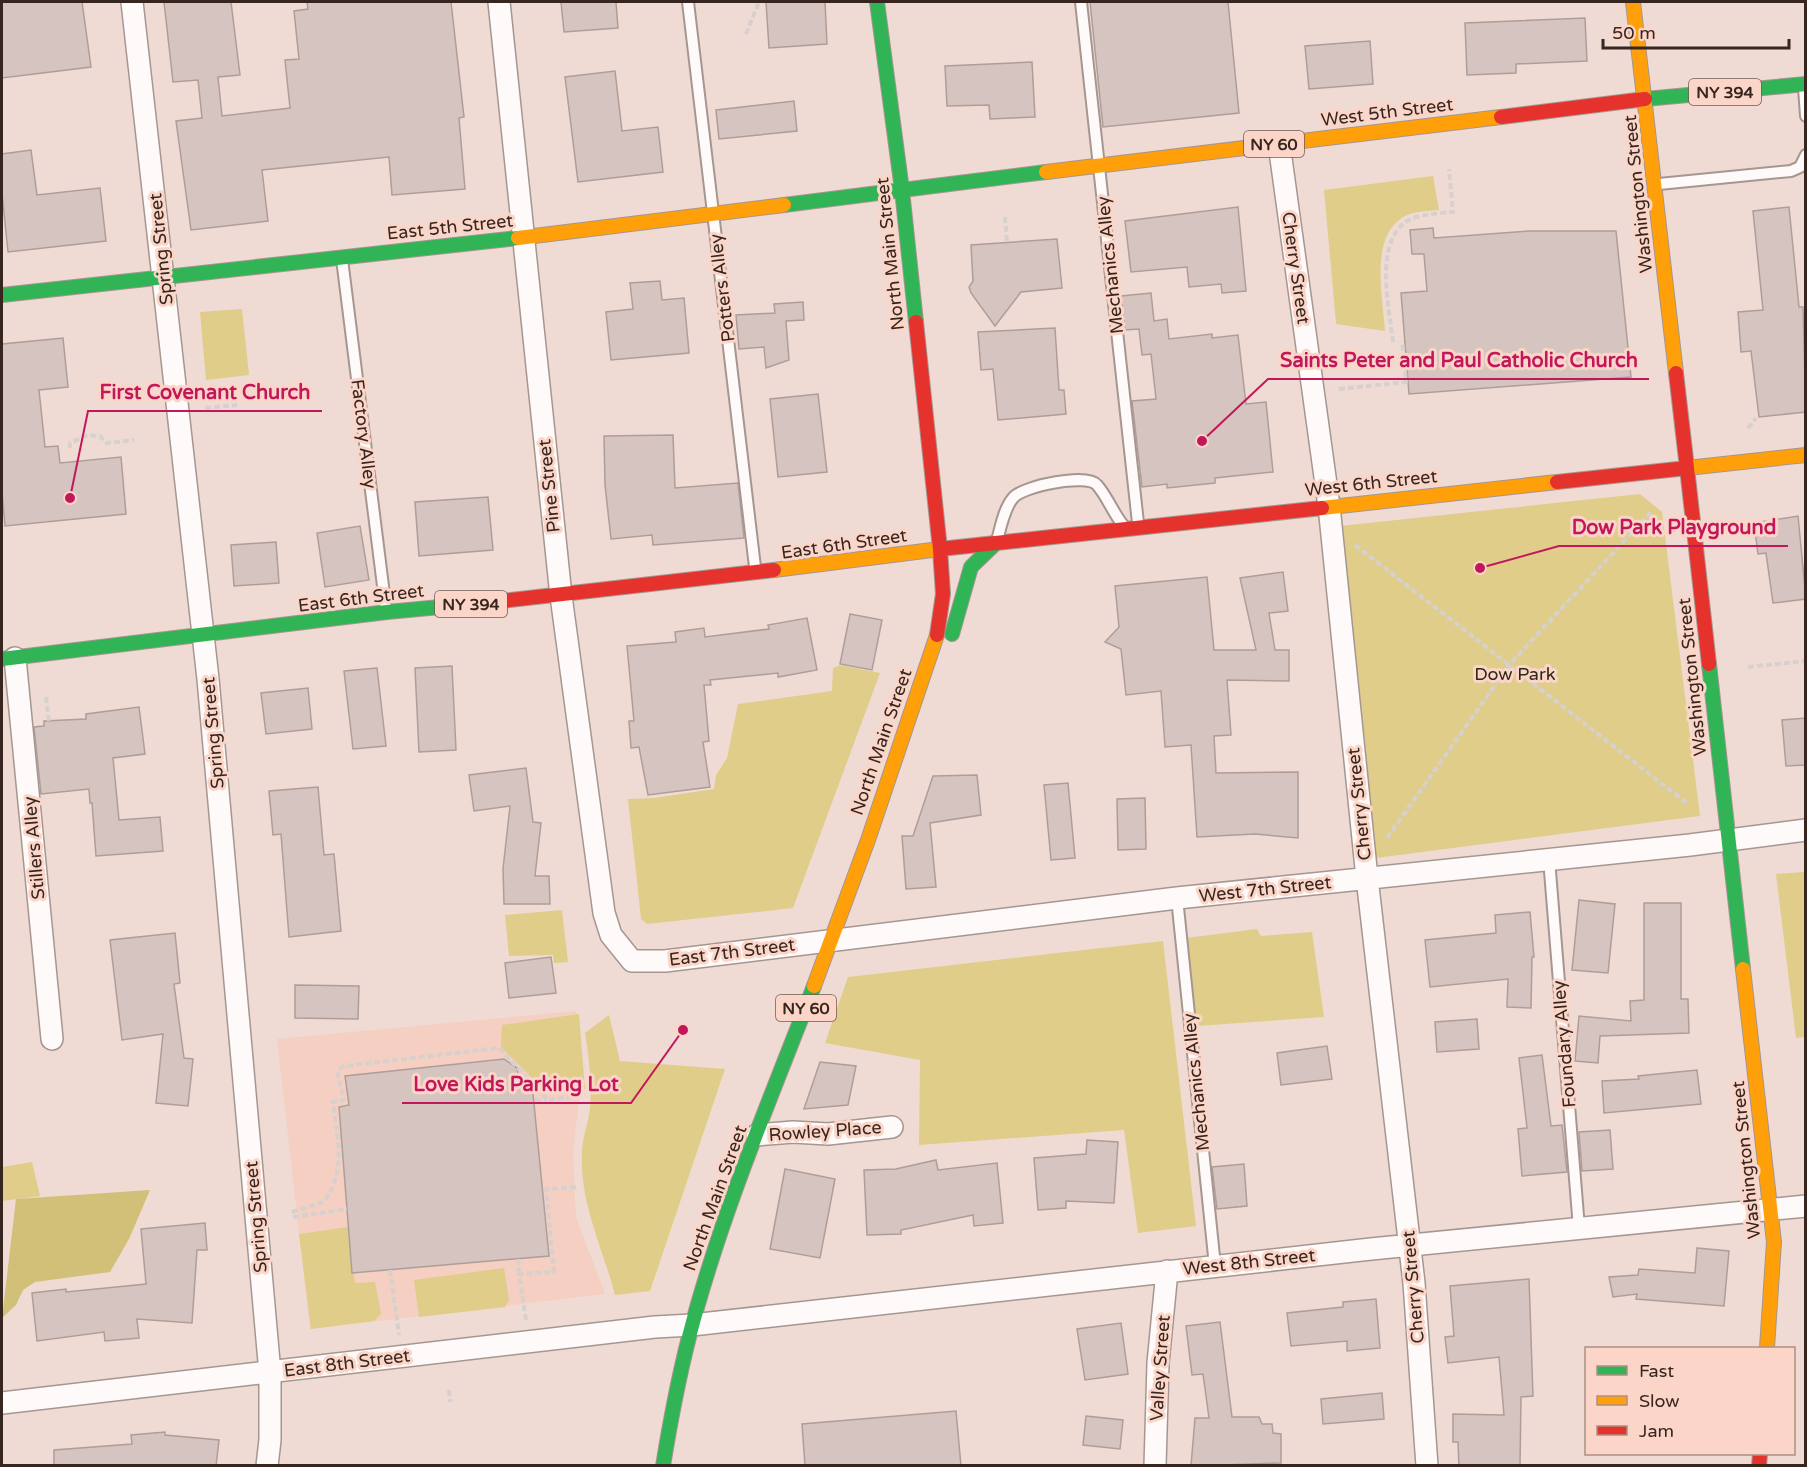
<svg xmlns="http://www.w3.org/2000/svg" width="1807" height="1467" viewBox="0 0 1807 1467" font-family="'Varela Round',sans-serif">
<rect width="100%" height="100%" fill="#efdbd4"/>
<path fill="#f5cfc1" d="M 576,1011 L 579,1099 L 573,1154 L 576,1217 L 605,1294 L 310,1329 L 277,1039 Z"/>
<path fill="#e0cd89" d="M 1433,176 L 1439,210 C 1429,211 1416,211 1407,215 C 1368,234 1383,296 1385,331 L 1336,324 L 1324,190 Z
M 242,309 L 249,375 L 206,380 L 200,312 Z
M 1640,494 L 1662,512 L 1700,816 L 1376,858 L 1368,852 L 1340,526 Z
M 840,665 L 880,673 L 793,908 L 647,924 L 641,919 L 628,799 L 654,798 L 714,789 L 716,775 L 727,758 L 738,704 L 832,691 L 833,668 Z
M 1805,872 L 1805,1037 L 1796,1038 L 1776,874 Z
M 562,910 L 568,962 L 554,963 L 553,955 L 509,956 L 505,915 Z
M 1257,929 L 1261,936 L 1312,932 L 1324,1017 L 1197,1026 L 1186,938 Z
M 1163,941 L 1196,1226 L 1138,1233 L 1124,1130 L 919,1145 L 920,1060 L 825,1043 L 848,977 Z
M 579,1014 L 585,1089 L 546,1092 L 501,1047 L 502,1025 Z
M 609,1015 L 620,1061 L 725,1069 L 650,1291 L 615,1295 C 603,1249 579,1201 582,1152 C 582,1137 589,1122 590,1107 C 592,1081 589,1058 585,1033 Z
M 32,1162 L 40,1196 L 2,1201 L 2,1167 Z
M 348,1227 L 355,1283 L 375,1282 L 381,1314 L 374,1321 L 311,1329 L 299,1234 Z
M 504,1268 L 509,1300 L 505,1307 L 419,1317 L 414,1280 Z"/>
<path fill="#d2c078" d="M 150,1190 L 129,1239 L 110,1272 L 35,1282 L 23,1290 L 16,1305 L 2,1318 L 16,1199 Z"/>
<path fill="#d6c4c1" stroke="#af9d9a" stroke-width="1.5" d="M 2,2 L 82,2 L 91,67 L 2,78 Z
M 164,2 L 231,2 L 240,75 L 218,77 L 222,116 L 290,108 L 285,60 L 299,59 L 294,11 L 308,9 L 307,2 L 451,2 L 464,117 L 459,118 L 465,189 L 392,195 L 389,157 L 262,170 L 268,221 L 191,230 L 176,121 L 202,118 L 198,80 L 173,82 Z
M 561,2 L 616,2 L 618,28 L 564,32 Z
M 766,2 L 825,2 L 827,44 L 769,48 Z
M 1090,2 L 1228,2 L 1239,113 L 1103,127 Z
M 1585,18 L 1587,61 L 1516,64 L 1516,73 L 1467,75 L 1465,23 Z
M 1370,41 L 1373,84 L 1309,89 L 1305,46 Z
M 1032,62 L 1035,117 L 990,119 L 989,105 L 947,106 L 945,66 Z
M 615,71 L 622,131 L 658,127 L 663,172 L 578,182 L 565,77 Z
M 794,101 L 797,131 L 719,139 L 716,110 Z
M 31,150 L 37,195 L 100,188 L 106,241 L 8,252 L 2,193 L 2,154 Z
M 1238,207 L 1246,291 L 1222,293 L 1221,284 L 1189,287 L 1187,267 L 1131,272 L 1125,221 Z
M 1789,207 L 1799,307 L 1803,307 L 1806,412 L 1759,417 L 1751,351 L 1741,352 L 1738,312 L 1763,310 L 1753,211 Z
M 1433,228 L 1434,238 L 1529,231 L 1616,231 L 1631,377 L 1409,394 L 1401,293 L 1427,291 L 1424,254 L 1412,254 L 1410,230 Z
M 1057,239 L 1062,288 L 1021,292 L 995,326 L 971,293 L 969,287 L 973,281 L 971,245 Z
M 660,281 L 662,300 L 684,298 L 689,353 L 611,360 L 606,312 L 633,309 L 630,283 Z
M 1151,293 L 1154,321 L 1167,319 L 1169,339 L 1212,334 L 1212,338 L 1238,335 L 1246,404 L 1266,402 L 1273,472 L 1215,478 L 1215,483 L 1167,488 L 1167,484 L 1142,487 L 1132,401 L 1156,399 L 1151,354 L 1142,355 L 1139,329 L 1125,330 L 1121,296 Z
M 803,302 L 804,320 L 786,321 L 789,360 L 766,368 L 764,347 L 739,349 L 736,315 L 775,313 L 774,304 Z
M 1055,328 L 1059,390 L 1064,390 L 1066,414 L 998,420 L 993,369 L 981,370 L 978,332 Z
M 63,338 L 68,387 L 39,390 L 45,447 L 58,446 L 60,463 L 121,457 L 126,514 L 5,526 L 2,492 L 2,344 Z
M 818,394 L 827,472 L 778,477 L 770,399 Z
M 673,435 L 675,488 L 738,483 L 744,538 L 653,545 L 652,535 L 611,539 L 605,485 L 604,436 Z
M 488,497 L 493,550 L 419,556 L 415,502 Z
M 1798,516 L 1806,599 L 1773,603 L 1766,553 L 1758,554 L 1754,523 Z
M 360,526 L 369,580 L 325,587 L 317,533 Z
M 276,542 L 279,583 L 234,586 L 231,545 Z
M 1283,572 L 1288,611 L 1269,613 L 1275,650 L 1289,650 L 1289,681 L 1227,680 L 1231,735 L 1214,736 L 1216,773 L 1298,772 L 1298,838 L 1255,834 L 1197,837 L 1191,745 L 1165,747 L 1161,691 L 1126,695 L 1121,649 L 1105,642 L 1119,627 L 1115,586 L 1207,577 L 1214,650 L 1256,650 L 1240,578 Z
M 850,614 L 882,620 L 872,670 L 840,664 Z
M 807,618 L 817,670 L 778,677 L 778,673 L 710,680 L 711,685 L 704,685 L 709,741 L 703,742 L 710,787 L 648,795 L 639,747 L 631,748 L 629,721 L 634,721 L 627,646 L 676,642 L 675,632 L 704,628 L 705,637 L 769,629 L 768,625 Z
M 452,666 L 456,750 L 419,752 L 415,668 Z
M 377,668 L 386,746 L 353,749 L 344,671 Z
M 308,688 L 312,729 L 266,734 L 261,693 Z
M 139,707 L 145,754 L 113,758 L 119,820 L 160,817 L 163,851 L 96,856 L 92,803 L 90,803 L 89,789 L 41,794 L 34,727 L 44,726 L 44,721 L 86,719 L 86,714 Z
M 1806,718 L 1806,765 L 1786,766 L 1782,720 Z
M 526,768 L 533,822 L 541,823 L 535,876 L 549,876 L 550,904 L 504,904 L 503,869 L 510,806 L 474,811 L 469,775 Z
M 977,775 L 981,815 L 930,823 L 936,887 L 906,889 L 902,836 L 913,836 L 933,776 Z
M 1068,783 L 1075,858 L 1051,860 L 1044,785 Z
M 318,787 L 324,855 L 334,854 L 341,931 L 289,937 L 281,834 L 273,835 L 269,791 Z
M 1145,798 L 1146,849 L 1118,850 L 1117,799 Z
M 1579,900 L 1615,904 L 1608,973 L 1572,970 Z
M 1644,903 L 1681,903 L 1681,999 L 1688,999 L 1689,1033 L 1600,1036 L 1598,1063 L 1575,1061 L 1579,1016 L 1631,1021 L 1630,1001 L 1644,1000 Z
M 1530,912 L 1534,957 L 1532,957 L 1531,1008 L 1507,1007 L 1508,979 L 1430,987 L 1425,940 L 1496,933 L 1495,915 Z
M 175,933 L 180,983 L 174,984 L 184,1058 L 193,1059 L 188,1106 L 156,1103 L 163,1034 L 122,1040 L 110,940 Z
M 551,957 L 556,993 L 509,998 L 505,963 Z
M 295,985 L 359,986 L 358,1019 L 295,1018 Z
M 1477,1019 L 1479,1049 L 1437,1052 L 1435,1022 Z
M 1327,1046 L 1332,1079 L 1281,1085 L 1277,1053 Z
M 1542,1055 L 1551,1126 L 1562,1125 L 1567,1172 L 1522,1176 L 1518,1129 L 1527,1128 L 1519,1058 Z
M 504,1059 L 517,1068 L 520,1085 L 532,1084 L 549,1256 L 352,1273 L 339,1107 L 349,1105 L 345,1076 Z
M 820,1062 L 856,1066 L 848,1105 L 804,1109 Z
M 1697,1070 L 1701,1104 L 1604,1113 L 1602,1081 L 1639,1079 L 1638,1076 Z
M 1610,1130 L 1613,1169 L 1582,1171 L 1579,1132 Z
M 1087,1140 L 1118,1142 L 1114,1203 L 1066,1201 L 1066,1208 L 1038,1210 L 1034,1158 L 1086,1154 Z
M 936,1160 L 938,1170 L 997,1163 L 1003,1223 L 974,1226 L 973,1215 L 901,1230 L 901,1234 L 867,1235 L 864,1170 L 896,1169 Z
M 1244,1164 L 1247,1206 L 1217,1209 L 1212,1167 Z
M 785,1169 L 835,1179 L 820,1258 L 770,1249 Z
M 205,1223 L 207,1250 L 197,1250 L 192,1323 L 137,1319 L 139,1338 L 105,1341 L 104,1332 L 37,1341 L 32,1293 L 66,1289 L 66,1292 L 146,1284 L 141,1229 Z
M 1697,1248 L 1729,1251 L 1724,1306 L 1636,1299 L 1637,1294 L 1613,1297 L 1609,1277 L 1638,1275 L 1639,1269 L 1695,1273 Z
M 1529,1279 L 1533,1396 L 1521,1397 L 1520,1466 L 1459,1466 L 1458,1442 L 1453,1442 L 1453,1414 L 1504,1415 L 1499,1357 L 1448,1363 L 1445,1337 L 1454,1336 L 1450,1286 Z
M 1376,1299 L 1380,1348 L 1347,1351 L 1347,1341 L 1291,1346 L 1287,1313 L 1343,1307 L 1343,1302 Z
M 1220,1322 L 1232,1417 L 1259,1417 L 1262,1424 L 1272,1424 L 1273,1433 L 1281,1434 L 1281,1463 L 1191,1466 L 1195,1418 L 1209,1418 L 1203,1374 L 1192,1375 L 1186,1326 Z
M 1121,1323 L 1128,1374 L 1085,1380 L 1077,1329 Z
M 1382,1393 L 1384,1419 L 1323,1424 L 1321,1399 Z
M 956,1411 L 961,1466 L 805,1466 L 802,1424 Z
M 1086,1416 L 1123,1420 L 1120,1449 L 1083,1445 Z
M 165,1432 L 165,1435 L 219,1440 L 216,1466 L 54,1466 L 54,1450 L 132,1444 L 131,1435 Z"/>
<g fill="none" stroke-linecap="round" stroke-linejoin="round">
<g stroke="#a69690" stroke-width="14">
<path id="lane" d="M 688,2 L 755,567
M 1081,2 L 1138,523
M 1804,88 L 1806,116
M 1659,184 L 1791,171 L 1800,167 L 1806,155
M 342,259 L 386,610
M 998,537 C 1001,525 1005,507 1013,498 C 1022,486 1087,473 1097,485 C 1107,496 1113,513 1123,525
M 1549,859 L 1579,1228
M 1177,898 L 1215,1266"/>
</g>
<g stroke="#a69690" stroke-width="24">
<path id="street" d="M 132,2 L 208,679 L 270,1373 L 270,1440 L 267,1466
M 499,2 L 561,596 L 604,913 L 611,935 L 632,961 L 665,961 L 1177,898 L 1690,845 L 1806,830
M 1279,144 L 1329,506 L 1367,878 L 1414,1283 L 1427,1466
M 15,658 L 52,1039
M 757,1135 L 793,1132 L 828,1134 L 892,1127
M 2,1403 L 655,1327 L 692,1325 L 1371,1249 L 1806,1206
M 1155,1466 L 1158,1363 L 1167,1271"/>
</g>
<g stroke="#a69690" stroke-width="16">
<path id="fast" d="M 877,2 L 902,190
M 1645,99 L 1806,84
M 784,205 L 902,190
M 2,295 L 518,238
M 916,322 L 902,190 L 1046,172
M 952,634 L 971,567 L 996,543
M 2,659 L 387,612 L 493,602
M 1709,664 L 1743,969
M 663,1466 C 670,1423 678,1380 689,1337 C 720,1217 769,1102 814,986"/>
</g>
<g stroke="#a69690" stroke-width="16">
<path id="slow" d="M 1633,2 L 1676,373
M 1046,172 L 1501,117
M 518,238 L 784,205
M 1687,468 L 1806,455
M 1322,508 L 1557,482
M 774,570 L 940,549
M 1743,969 L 1774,1242 L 1767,1348
M 814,986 L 868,840 L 937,635"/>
</g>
<g stroke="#a69690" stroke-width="16">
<path id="jam" d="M 1501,117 L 1645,99
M 916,322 L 940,549 L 943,594 L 937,635
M 1687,468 L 1709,664
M 1557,482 L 1687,468 L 1676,373
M 940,549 L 1322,508
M 493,602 L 774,570
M 1759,1466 L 1760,1454"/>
</g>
<path stroke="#d6d0ce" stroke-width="4" stroke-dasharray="6 3" stroke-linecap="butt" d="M 746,34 L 759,2
M 1005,217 L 1007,243
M 1393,342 C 1389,307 1371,231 1416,217 C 1428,214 1441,213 1453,212 L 1449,169
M 1339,389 L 1406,382 L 1402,341
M 205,408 L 237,405
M 1748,428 L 1756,418
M 70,448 L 70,443 L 88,435 L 100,436 L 106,443 L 134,440
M 1355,545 L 1688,804
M 1748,667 L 1806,661
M 46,697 L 49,721
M 1387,838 L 1510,664 L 1651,512
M 535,1100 L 547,1100
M 292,1212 L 324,1202 C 347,1169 337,1140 333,1102 L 344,1100 L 338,1076 L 339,1069 L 344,1066 L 499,1048 L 548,1100 L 585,1095
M 293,1217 L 347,1209
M 518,1259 L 519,1274
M 390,1270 L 399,1335
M 526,1320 L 519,1274 L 554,1272 L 546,1189 L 579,1187
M 449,1390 L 450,1402"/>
<use href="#lane" stroke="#fdfaf9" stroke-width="10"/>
<use href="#street" stroke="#fdfaf9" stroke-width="21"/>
<use href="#fast" stroke="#30b455" stroke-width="14"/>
<use href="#slow" stroke="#ff9f0a" stroke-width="14"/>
<use href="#jam" stroke="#e5322d" stroke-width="14"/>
</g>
<g text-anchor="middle" stroke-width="6" stroke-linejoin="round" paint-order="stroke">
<g fill="#fbd6c8" stroke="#725b52" stroke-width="1.5">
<rect x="1689" y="79" width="72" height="26" rx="4.5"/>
<rect x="1244" y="131" width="60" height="26" rx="4.5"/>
<rect x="435" y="591" width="72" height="26" rx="4.5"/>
<rect x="776" y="995" width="60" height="26" rx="4.5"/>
</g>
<g font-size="16" font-weight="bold" fill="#37261f">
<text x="1725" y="98">NY 394</text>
<text x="1274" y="150">NY 60</text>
<text x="471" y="610">NY 394</text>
<text x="806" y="1014">NY 60</text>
</g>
<g font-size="18" fill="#37261f" stroke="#fbd6c8">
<text transform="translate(1387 112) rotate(-7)" y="6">West 5th Street</text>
<text transform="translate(1638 194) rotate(-96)" y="6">Washington Street</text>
<text transform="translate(450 227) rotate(-6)" y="6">East 5th Street</text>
<text transform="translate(161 249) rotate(-96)" y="6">Spring Street</text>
<text transform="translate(890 254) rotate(-96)" y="6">North Main Street</text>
<text transform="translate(1110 265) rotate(-96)" y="6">Mechanics Alley</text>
<text transform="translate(1296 268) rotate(82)" y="6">Cherry Street</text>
<text transform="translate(722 288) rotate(-97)" y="6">Potters Alley</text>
<text transform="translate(364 434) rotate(83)" y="6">Factory Alley</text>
<text transform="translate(1371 483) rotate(-6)" y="6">West 6th Street</text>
<text transform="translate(549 486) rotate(-96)" y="6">Pine Street</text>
<text transform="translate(844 544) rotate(-8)" y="6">East 6th Street</text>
<text transform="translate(361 598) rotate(-7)" y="6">East 6th Street</text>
<text transform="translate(1692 677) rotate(-96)" y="6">Washington Street</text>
<text transform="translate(213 733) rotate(-95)" y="6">Spring Street</text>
<text transform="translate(881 742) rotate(-71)" y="6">North Main Street</text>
<text transform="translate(1359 804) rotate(-96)" y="6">Cherry Street</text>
<text transform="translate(34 848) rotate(-95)" y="6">Stillers Alley</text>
<text transform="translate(1265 889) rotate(-6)" y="6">West 7th Street</text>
<text transform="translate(732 952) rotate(-7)" y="6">East 7th Street</text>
<text transform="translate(1564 1044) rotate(-95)" y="6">Foundary Alley</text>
<text transform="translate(1196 1082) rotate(-96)" y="6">Mechanics Alley</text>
<text transform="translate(825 1131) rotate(-4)" y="6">Rowley Place</text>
<text transform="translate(1746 1160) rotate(-96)" y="6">Washington Street</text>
<text transform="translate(715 1198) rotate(-70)" y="6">North Main Street</text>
<text transform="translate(256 1217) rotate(-95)" y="6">Spring Street</text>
<text transform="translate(1249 1262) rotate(-6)" y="6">West 8th Street</text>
<text transform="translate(1413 1287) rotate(-95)" y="6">Cherry Street</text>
<text transform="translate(347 1363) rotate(-7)" y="6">East 8th Street</text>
<text transform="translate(1160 1368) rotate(-86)" y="6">Valley Street</text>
</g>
<g font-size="18" fill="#2c2a15" stroke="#fbd6c8">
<text x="1515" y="680">Dow Park</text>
</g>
</g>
<path fill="none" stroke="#c2185b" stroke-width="2" d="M1202 441L1268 379H1649M70 498L88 411H322M1480 568L1559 546H1788M683 1030L631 1103H402"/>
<g fill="#c2185b" stroke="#fbd6c8" stroke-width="2">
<circle cx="1202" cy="441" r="6"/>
<circle cx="70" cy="498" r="6"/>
<circle cx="1480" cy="568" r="6"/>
<circle cx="683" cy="1030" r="6"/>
</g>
<g font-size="20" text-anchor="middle" font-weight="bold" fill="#c2185b" stroke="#fbd6c8" stroke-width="6" stroke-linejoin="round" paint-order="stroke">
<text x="1459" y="367">Saints Peter and Paul Catholic Church</text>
<text x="205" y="399">First Covenant Church</text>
<text x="1674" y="534">Dow Park Playground</text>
<text x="516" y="1091">Love Kids Parking Lot</text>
</g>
<rect width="1807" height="1467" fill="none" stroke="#37261f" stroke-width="6"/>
<rect x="1585" y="1347" width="210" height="108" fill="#fbd6c8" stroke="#ad9084" stroke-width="1.5"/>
<rect x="1597" y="1366" width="30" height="9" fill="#30b455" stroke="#ad9084" stroke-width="1.5"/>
<text x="1639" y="1377" font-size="18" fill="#37261f">Fast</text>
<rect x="1597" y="1396" width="30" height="9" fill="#ff9f0a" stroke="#ad9084" stroke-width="1.5"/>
<text x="1639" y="1407" font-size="18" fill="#37261f">Slow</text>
<rect x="1597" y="1426" width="30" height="9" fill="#e5322d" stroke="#ad9084" stroke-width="1.5"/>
<text x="1639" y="1437" font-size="18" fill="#37261f">Jam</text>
<path d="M1603 39v9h186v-9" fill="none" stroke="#37261f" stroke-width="3"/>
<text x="1612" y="39" font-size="18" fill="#37261f" stroke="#fbd6c8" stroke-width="4.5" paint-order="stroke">50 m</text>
</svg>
